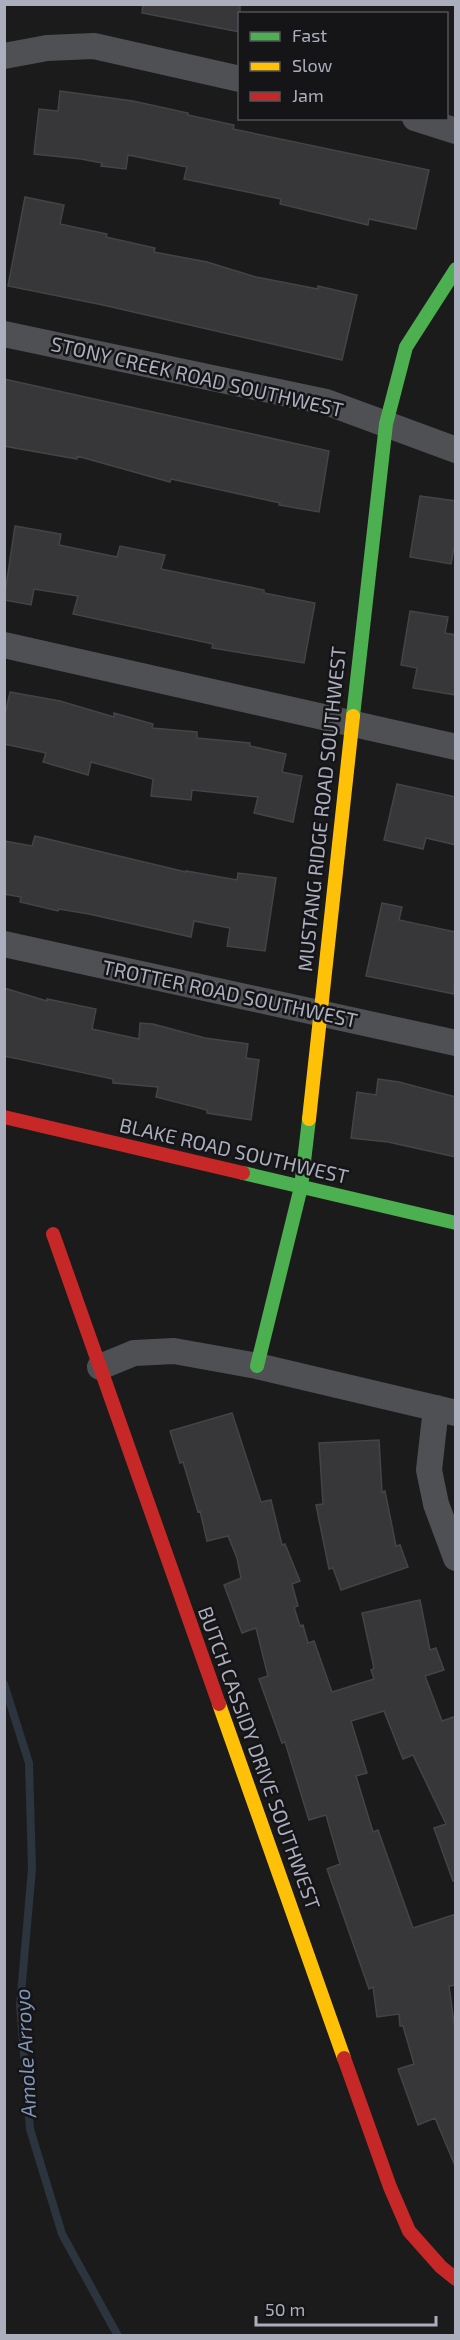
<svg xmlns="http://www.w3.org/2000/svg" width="460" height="2340" viewBox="0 0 460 2340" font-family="'Exo 2',sans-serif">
<rect width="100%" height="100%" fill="#1b1b1b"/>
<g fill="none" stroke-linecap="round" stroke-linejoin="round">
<path stroke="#2c343e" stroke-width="8" d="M 4,1684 L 29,1763 L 32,1869 L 20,2005 L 30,2129 L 62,2234 L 118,2336"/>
</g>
<path fill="#373739" stroke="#434447" stroke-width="1.5" d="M 143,4 L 240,4 L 240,32 L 142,13 Z
M 60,91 L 133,101 L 188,113 L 188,115 L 234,125 L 233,129 L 429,170 L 416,229 L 369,219 L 368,225 L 280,204 L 281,199 L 184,179 L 187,167 L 128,155 L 126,169 L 101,166 L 102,163 L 81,159 L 34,154 L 39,109 L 58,111 Z
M 25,197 L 64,205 L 60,224 L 107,234 L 106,237 L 155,248 L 154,252 L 207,262 L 256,277 L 318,289 L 318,286 L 357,295 L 342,360 L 103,305 L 8,286 Z
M 4,379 L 329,451 L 319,512 L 279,505 L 280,503 L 171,479 L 170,482 L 77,456 L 77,459 L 4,446 Z
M 420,496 L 456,501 L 456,537 L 451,564 L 410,557 Z
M 15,526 L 61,534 L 59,545 L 117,557 L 120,546 L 165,555 L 161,569 L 264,590 L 264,593 L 315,603 L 304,663 L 212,648 L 213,644 L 73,614 L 78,596 L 34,589 L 31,605 L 4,600 Z
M 410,611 L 448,617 L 445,633 L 456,635 L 456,695 L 413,688 L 417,668 L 401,665 Z
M 10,692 L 60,701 L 114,717 L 114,713 L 153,724 L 152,728 L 197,732 L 197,738 L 250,743 L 250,746 L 286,754 L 282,772 L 302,776 L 293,822 L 254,813 L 258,797 L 192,790 L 191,800 L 151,796 L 153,779 L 91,762 L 88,775 L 43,762 L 46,753 L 4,744 L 4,719 Z
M 397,784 L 456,797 L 456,845 L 426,838 L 423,849 L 384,840 Z
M 35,836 L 186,872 L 186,871 L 237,880 L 238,873 L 276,878 L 265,951 L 227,946 L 230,928 L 194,921 L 191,937 L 89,914 L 59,909 L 58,911 L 20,902 L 21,897 L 4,894 L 4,841 L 32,846 Z
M 382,903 L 402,907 L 399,920 L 456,932 L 454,994 L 366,976 Z
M 4,988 L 47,1001 L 47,999 L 96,1009 L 92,1029 L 139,1039 L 140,1023 L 153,1024 L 205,1038 L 248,1044 L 246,1058 L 259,1060 L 251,1120 L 207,1113 L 207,1110 L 156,1097 L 158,1087 L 113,1083 L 113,1079 L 4,1056 Z
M 378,1079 L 399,1082 L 456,1097 L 456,1157 L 388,1142 L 351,1138 L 357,1092 L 376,1095 Z
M 232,1413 L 261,1502 L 271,1500 L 282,1545 L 285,1544 L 300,1581 L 292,1584 L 298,1606 L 294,1607 L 300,1626 L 303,1625 L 308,1643 L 314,1641 L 332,1692 L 374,1679 L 371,1670 L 374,1668 L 362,1613 L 420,1600 L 430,1650 L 436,1648 L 444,1670 L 425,1676 L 442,1721 L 456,1716 L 456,1880 L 453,1881 L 434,1828 L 446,1824 L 413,1755 L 403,1759 L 384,1711 L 351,1721 L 367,1773 L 356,1776 L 373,1832 L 378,1830 L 413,1928 L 456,1914 L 456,1985 L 449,1986 L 456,2038 L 456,2168 L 435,2118 L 418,2125 L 398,2069 L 414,2064 L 403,2026 L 400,2026 L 399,2014 L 377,2017 L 373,1987 L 369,1989 L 327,1869 L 340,1864 L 326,1815 L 309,1820 L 285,1742 L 282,1743 L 259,1679 L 268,1676 L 256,1628 L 242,1633 L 224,1585 L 241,1578 L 237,1558 L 228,1536 L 207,1541 L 200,1511 L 198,1512 L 183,1462 L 180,1463 L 170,1431 Z
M 379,1440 L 382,1492 L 385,1491 L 396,1546 L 400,1545 L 408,1567 L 341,1590 L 333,1568 L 329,1569 L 316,1505 L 323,1504 L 319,1443 Z"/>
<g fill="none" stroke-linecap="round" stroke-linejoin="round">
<path stroke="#4f5054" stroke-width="26" d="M 4,56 L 47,48 L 94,46 L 240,79
M 415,118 L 456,131
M 4,334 L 326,402 L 456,450
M 4,645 L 456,747
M 4,944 L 456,1043
M 100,1367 L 134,1353 L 174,1351 L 257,1366 L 456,1413
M 436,1408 L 429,1470 L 436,1504 L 456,1558"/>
<path stroke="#4caf50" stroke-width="14" d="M 353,716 L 386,424 L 406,347 L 456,269
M 243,1173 L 456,1223
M 257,1366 L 301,1187 L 309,1119"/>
<path stroke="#ffc107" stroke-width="14" d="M 309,1119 L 353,716
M 219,1704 L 344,2058"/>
<path stroke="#c62828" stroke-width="14" d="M 4,1117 L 243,1173
M 53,1234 L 219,1704
M 344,2058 L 390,2187 L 409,2231 L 441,2267 L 456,2279"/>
</g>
<g text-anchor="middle" stroke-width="5" stroke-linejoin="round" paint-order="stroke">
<g font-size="20" fill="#abaebd" stroke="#151417">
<text transform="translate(197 377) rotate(13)" y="7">STONY CREEK ROAD SOUTHWEST</text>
<text transform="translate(322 809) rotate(-84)" y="7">MUSTANG RIDGE ROAD SOUTHWEST</text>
<text transform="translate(230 994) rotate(12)" y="7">TROTTER ROAD SOUTHWEST</text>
<text transform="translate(234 1151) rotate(13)" y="7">BLAKE ROAD SOUTHWEST</text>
<text transform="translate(259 1758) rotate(70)" y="7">BUTCH CASSIDY DRIVE SOUTHWEST</text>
</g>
<g font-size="21" font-style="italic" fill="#8097ba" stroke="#151417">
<text transform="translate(26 2053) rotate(-93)" y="7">Amole Arroyo</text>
</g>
</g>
<rect width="460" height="2340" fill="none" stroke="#abaebd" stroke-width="12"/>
<rect x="238" y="12" width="210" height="108" fill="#151417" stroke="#515259" stroke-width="1.5"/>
<rect x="250" y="32" width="30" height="9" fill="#4caf50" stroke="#515259" stroke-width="1.5"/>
<text x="292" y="42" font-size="18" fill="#abaebd">Fast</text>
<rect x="250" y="62" width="30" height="9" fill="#ffc107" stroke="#515259" stroke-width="1.5"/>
<text x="292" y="72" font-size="18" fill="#abaebd">Slow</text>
<rect x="250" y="92" width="30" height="9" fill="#c62828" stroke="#515259" stroke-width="1.5"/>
<text x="292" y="102" font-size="18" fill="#abaebd">Jam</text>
<path d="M256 2316v9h180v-9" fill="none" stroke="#abaebd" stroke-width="3"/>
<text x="265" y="2316" font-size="18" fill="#abaebd" stroke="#151417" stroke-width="4.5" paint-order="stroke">50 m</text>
</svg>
